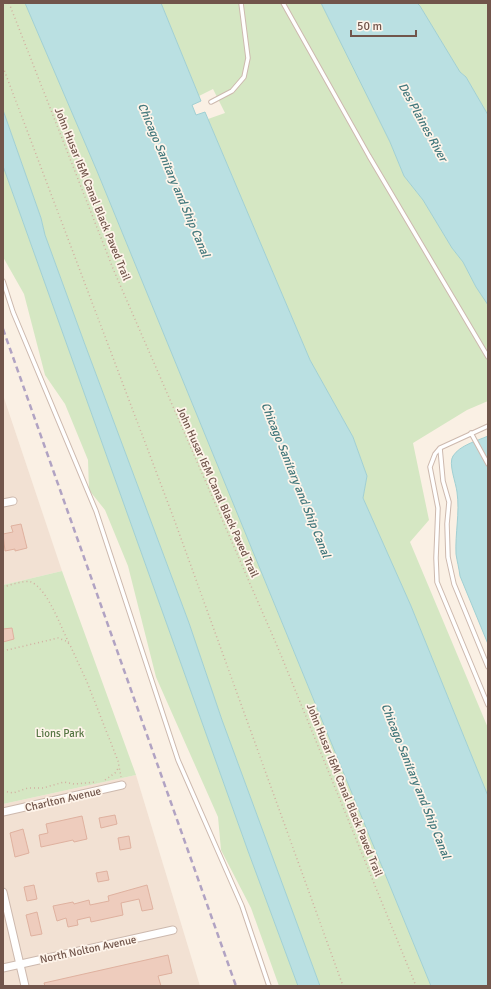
<svg xmlns="http://www.w3.org/2000/svg" width="491" height="989" viewBox="0 0 491 989" font-family="Signika,sans-serif">
<rect width="100%" height="100%" fill="#faf0e4"/>
<path fill="#f2e1d3" d="M 3,395 L 62,571 L 3,585 Z
M 136,775 L 200,986 L 3,986 L 3,804 Z"/>
<path fill="#d5e7c3" d="M 3,3 L 25,3 L 97,171 L 431,986 L 320,986 L 222,720 L 189,623 L 84,342 L 45,235 L 41,218 L 3,110 Z
M 161,3 L 321,3 L 390,142 L 404,176 L 423,200 L 452,248 L 463,262 L 476,287 L 488,305 L 488,401 L 467,410 L 413,443 L 429,520 L 410,542 L 488,728 L 488,796 L 411,606 L 363,498 L 367,476 L 353,437 L 310,360 L 208,119 L 225,113 L 213,89 L 199,96 Z
M 417,3 L 488,3 L 488,115 L 466,77 L 460,72 L 420,6 Z
M 3,166 L 248,851 L 298,986 L 279,986 L 251,908 L 221,850 L 218,817 L 156,677 L 128,566 L 105,510 L 89,490 L 88,460 L 65,404 L 45,375 L 24,294 L 3,257 Z
M 62,571 L 136,775 L 3,804 L 3,585 Z"/>
<path fill="#bae0e2" stroke="#a1d0d3" d="M 25,3 L 161,3 L 201,101 L 192,105 L 196,115 L 205,112 L 310,360 L 353,437 L 367,476 L 363,498 L 411,606 L 488,796 L 488,986 L 431,986 L 97,171 Z
M 321,3 L 417,3 L 420,6 L 460,72 L 466,77 L 488,115 L 488,305 L 476,287 L 463,262 L 452,248 L 423,200 L 404,176 L 390,142 Z
M 3,110 L 41,218 L 45,235 L 84,342 L 189,623 L 222,720 L 320,986 L 298,986 L 248,851 L 3,166 Z
M 488,436 L 488,644 L 460,576 C 459,568 457,561 456,554 C 455,533 460,513 457,492 C 456,483 448,463 453,456 C 460,445 477,441 488,436 Z"/>
<path fill="#eeccbd" stroke="#dfb19f" d="M 21,524 L 27,548 L 15,551 L 15,549 L 5,551 L 3,534 L 13,532 L 11,526 Z
M 12,628 L 14,639 L 3,642 L 3,629 Z
M 115,815 L 117,824 L 101,828 L 99,818 Z
M 82,816 L 87,839 L 74,842 L 73,840 L 41,847 L 39,835 L 48,833 L 46,824 Z
M 23,829 L 29,853 L 15,857 L 10,833 Z
M 129,836 L 131,848 L 120,850 L 118,838 Z
M 107,871 L 109,880 L 98,882 L 96,873 Z
M 34,885 L 37,899 L 27,901 L 24,887 Z
M 147,885 L 153,909 L 142,911 L 139,899 L 121,903 L 123,915 L 91,922 L 90,917 L 77,920 L 78,925 L 68,927 L 66,918 L 57,921 L 53,906 L 73,902 L 74,904 L 89,900 L 90,905 L 109,901 L 108,896 Z
M 37,912 L 42,934 L 31,936 L 26,915 Z
M 168,955 L 172,973 L 158,976 L 161,986 L 45,986 L 44,983 Z"/>
<g fill="none" stroke-linecap="round" stroke-linejoin="round">
<g stroke="#cdb9ae" stroke-width="5.5">
<path id="service" d="M 283,3 L 369,156 L 488,357
M 211,102 L 232,91 L 244,77 L 248,58 L 241,3
M 3,281 L 13,312 L 96,511 L 178,760 L 242,906 L 269,986
M 488,426 L 440,448 L 435,454 L 430,467 L 438,508 L 436,558 L 437,582 L 488,705
M 471,433 L 488,464
M 440,448 L 443,481 L 449,502 L 447,524 L 448,557 L 454,584 L 488,667"/>
</g>
<g stroke="#cdb9ae" stroke-width="9">
<path id="minor" d="M 3,503 L 13,501
M 3,812 L 122,785
M 3,892 L 25,986
M 3,968 L 173,930"/>
</g>
<path stroke="#d2afa1" stroke-width="1.5" stroke-dasharray="1 3" stroke-linecap="butt" d="M 9,3 L 114,271 L 278,648 L 416,986
M 3,67 L 174,519 L 343,986
M 3,587 C 11,585 23,580 31,582 C 48,589 61,628 69,643
M 3,651 L 58,638 L 66,641 L 70,645 L 87,682 L 118,761 L 121,777
M 105,780 L 115,773 L 119,767
M 3,791 L 13,793 L 28,788 L 43,788 L 64,782 L 74,784 L 97,782"/>
<use href="#service" stroke="#fff" stroke-width="3.5"/>
<use href="#minor" stroke="#fff" stroke-width="7"/>
<path stroke="#b1a3c3" stroke-width="2.5" stroke-dasharray="6 4" stroke-linecap="butt" d="M 3,329 L 236,986"/>
</g>
<g text-anchor="middle" stroke-width="3.5" stroke-linejoin="round" paint-order="stroke">
<g font-size="11" fill="#71554b" stroke="#fef4ea">
<text transform="translate(93 194) rotate(68)" y="4">John Husar I&amp;M Canal Black Paved Trail</text>
<text transform="translate(218 492) rotate(66)" y="4">John Husar I&amp;M Canal Black Paved Trail</text>
<text transform="translate(345 790) rotate(68)" y="4">John Husar I&amp;M Canal Black Paved Trail</text>
<text transform="translate(63 799) rotate(-13)" y="4">Charlton Avenue</text>
<text transform="translate(88 949) rotate(-12)" y="4">North Nolton Avenue</text>
</g>
<g font-size="11" fill="#577644" stroke="#fef4ea">
<text x="60" y="737">Lions Park</text>
</g>
<g font-size="12" font-style="italic" fill="#43787c" stroke="#fef4ea">
<text transform="translate(423 122) rotate(61)" y="4">Des Plaines River</text>
<text transform="translate(174 180) rotate(67)" y="4">Chicago Sanitary and Ship Canal</text>
<text transform="translate(296 480) rotate(68)" y="4">Chicago Sanitary and Ship Canal</text>
<text transform="translate(416 781) rotate(68)" y="4">Chicago Sanitary and Ship Canal</text>
</g>
</g>
<rect width="491" height="989" fill="none" stroke="#71554b" stroke-width="8"/>
<path d="M351 30v6h65v-6" fill="none" stroke="#71554b" stroke-width="2"/>
<text x="357" y="30" font-size="12" fill="#71554b" stroke="#fef4ea" stroke-width="3" paint-order="stroke">50 m</text>
</svg>
